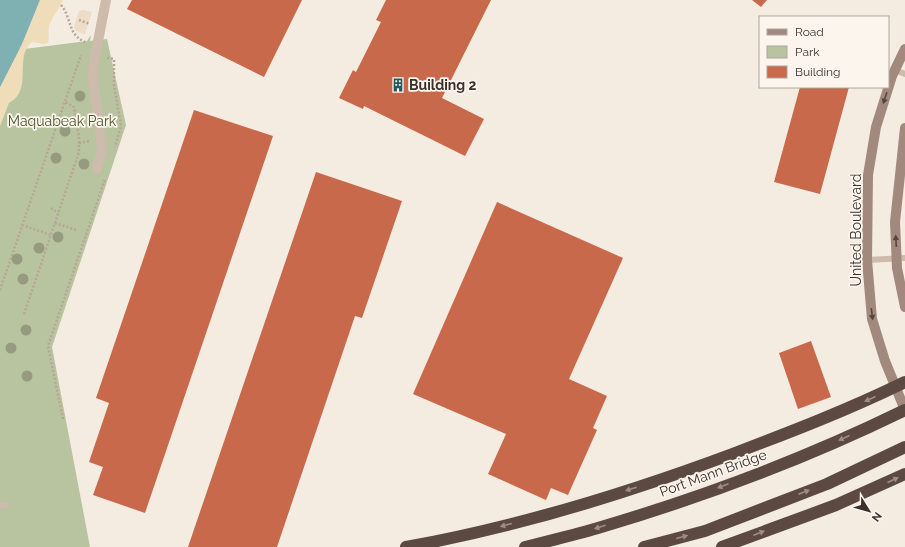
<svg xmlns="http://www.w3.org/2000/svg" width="905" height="547" viewBox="0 0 905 547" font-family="Raleway,sans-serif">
<rect width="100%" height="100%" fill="#f4ebe1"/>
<path fill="#b8c4a0" d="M 91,35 L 90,41 L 107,39 L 126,125 L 52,347 L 90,547 L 0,547 L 0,80 L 9,51 L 87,41 Z"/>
<path fill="#efdcb8" d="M 40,0 L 63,0 C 59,8 54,15 50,23 C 47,30 50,36 48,43 L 44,44 L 32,42 C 13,57 34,90 9,103 L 0,126 L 0,87 L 22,44 Z"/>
<path fill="#ecdcc8" d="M 83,10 L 92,12 L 85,34 L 76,31 L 74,27 L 79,11 Z"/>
<path fill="#7fb0b2" d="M 0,0 L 40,0 L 22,44 L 0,87 Z"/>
<path fill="#c8694b" d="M 132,0 L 302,0 L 264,77 L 127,9 Z
M 386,0 L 491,0 L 442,98 L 484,119 L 465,156 L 364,106 L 363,109 L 339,98 L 353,70 L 356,72 L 381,22 L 376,20 Z
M 752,0 L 767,0 L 761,7 Z
M 800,87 L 849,87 L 820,194 L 774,182 Z
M 194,110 L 273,136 L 145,513 L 93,495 L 103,467 L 89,462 L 109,403 L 96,398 Z
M 316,172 L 402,201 L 362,318 L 355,316 L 277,547 L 188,547 Z
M 497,202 L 623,258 L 569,379 L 607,396 L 593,428 L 597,430 L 568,495 L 551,488 L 546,500 L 488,474 L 506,434 L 413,394 Z
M 811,341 L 831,397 L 798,409 L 779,353 Z"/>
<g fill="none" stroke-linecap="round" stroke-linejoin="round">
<path stroke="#b9a596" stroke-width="2.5" stroke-dasharray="2 2" stroke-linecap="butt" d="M 61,5 C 72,18 67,34 85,42
M 79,20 L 90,24
M 107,58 L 114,59 L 114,85 L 121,126 L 115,147
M 79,143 L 90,141
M 51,208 L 58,213
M 55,223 L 76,230
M 22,225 L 51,235
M 0,290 L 81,55
M 24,314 L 79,152 L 79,137 L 74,107 L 65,102
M 63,419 L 48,346 L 105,179"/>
<path stroke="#cdbbac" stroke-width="6" d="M 895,70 L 905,74
M 867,260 L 905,258
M 0,505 L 6,506"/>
<path stroke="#cdbbac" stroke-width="10" d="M 97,169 L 102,149 L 93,77 L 94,62 L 106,0"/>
<path stroke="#a18a7d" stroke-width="10" d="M 905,49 L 892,76 L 876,127 L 868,175 L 867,260 L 872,319 L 885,361 L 905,410
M 905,128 L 895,222 L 897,268 L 905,307"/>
<path stroke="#5c4a42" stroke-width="12" d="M 525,547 C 549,541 574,535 598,528 C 703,497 807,458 905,410
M 644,547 L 705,531 L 827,484 L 905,447
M 722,547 L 836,505 L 905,474"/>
<path stroke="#5c4a42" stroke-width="12" d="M 406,547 C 518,527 628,493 735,453 C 793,431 850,409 905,382"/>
</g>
<g fill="#969b7f">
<circle cx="80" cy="96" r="5.5"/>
<circle cx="65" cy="131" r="5.5"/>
<circle cx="56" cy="158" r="5.5"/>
<circle cx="84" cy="164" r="5.5"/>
<circle cx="58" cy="237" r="5.5"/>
<circle cx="39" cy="248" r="5.5"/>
<circle cx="17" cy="259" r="5.5"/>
<circle cx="23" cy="279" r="5.5"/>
<circle cx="26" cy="330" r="5.5"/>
<circle cx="11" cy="348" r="5.5"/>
<circle cx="27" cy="376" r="5.5"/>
</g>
<defs><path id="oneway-solid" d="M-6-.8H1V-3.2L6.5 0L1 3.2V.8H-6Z"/></defs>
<g fill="#544640">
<use href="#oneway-solid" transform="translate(885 98) rotate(108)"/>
<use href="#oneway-solid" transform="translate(896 241) rotate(-93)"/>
<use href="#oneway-solid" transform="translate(872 314) rotate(83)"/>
</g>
<g fill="#9c8e87">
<use href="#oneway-solid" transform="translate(870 399) rotate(155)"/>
<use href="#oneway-solid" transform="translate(844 438) rotate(156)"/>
<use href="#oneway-solid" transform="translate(893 480) rotate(-24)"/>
<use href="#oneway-solid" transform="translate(723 486) rotate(159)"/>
<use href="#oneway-solid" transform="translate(631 489) rotate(162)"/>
<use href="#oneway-solid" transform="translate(804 492) rotate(-21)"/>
<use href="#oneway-solid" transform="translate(506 525) rotate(165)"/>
<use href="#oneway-solid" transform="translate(600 527) rotate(163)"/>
<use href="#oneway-solid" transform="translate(759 533) rotate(-21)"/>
<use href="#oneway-solid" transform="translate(682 537) rotate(-15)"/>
</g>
<defs>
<g id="building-bare" transform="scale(1.08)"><path d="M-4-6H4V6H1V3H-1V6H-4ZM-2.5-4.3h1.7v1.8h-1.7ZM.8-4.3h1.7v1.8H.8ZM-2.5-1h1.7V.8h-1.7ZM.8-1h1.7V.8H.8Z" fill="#1f5a5e" stroke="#fbf5ee" stroke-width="2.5" paint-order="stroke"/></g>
</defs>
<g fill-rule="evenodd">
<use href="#building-bare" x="398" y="85"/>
</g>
<g text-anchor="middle" stroke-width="3.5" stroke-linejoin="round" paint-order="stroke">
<g font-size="14" font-weight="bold" fill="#3b302b" stroke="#fbf5ee" text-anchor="start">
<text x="409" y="90">Building 2</text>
</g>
<g font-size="14" fill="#4a5a2e" stroke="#fbf5ee">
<text x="62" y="126">Maquabeak Park</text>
</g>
<g font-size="14" fill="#3b302b" stroke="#fbf5ee">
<text transform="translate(856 230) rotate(-90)" y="5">United Boulevard</text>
<text transform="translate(713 473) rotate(-20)" y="5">Port Mann Bridge</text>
</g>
</g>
<rect x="759" y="16" width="130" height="72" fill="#fbf5ee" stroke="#aea6a0"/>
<rect x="767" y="29" width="20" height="6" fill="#a18a7d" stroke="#aea6a0"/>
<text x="795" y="36" font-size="12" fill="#3b302b">Road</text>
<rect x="767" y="46" width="20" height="12" fill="#b8c4a0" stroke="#aea6a0"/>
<text x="795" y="56" font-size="12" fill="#3b302b">Park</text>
<rect x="767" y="66" width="20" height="12" fill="#c8694b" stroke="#aea6a0"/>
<text x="795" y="76" font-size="12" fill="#3b302b">Building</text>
<g transform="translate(869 511) rotate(127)" stroke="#fbf5ee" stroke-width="3" paint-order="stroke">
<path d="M0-3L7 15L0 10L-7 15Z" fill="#3b302b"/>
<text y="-6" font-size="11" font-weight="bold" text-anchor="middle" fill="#3b302b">N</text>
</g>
</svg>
